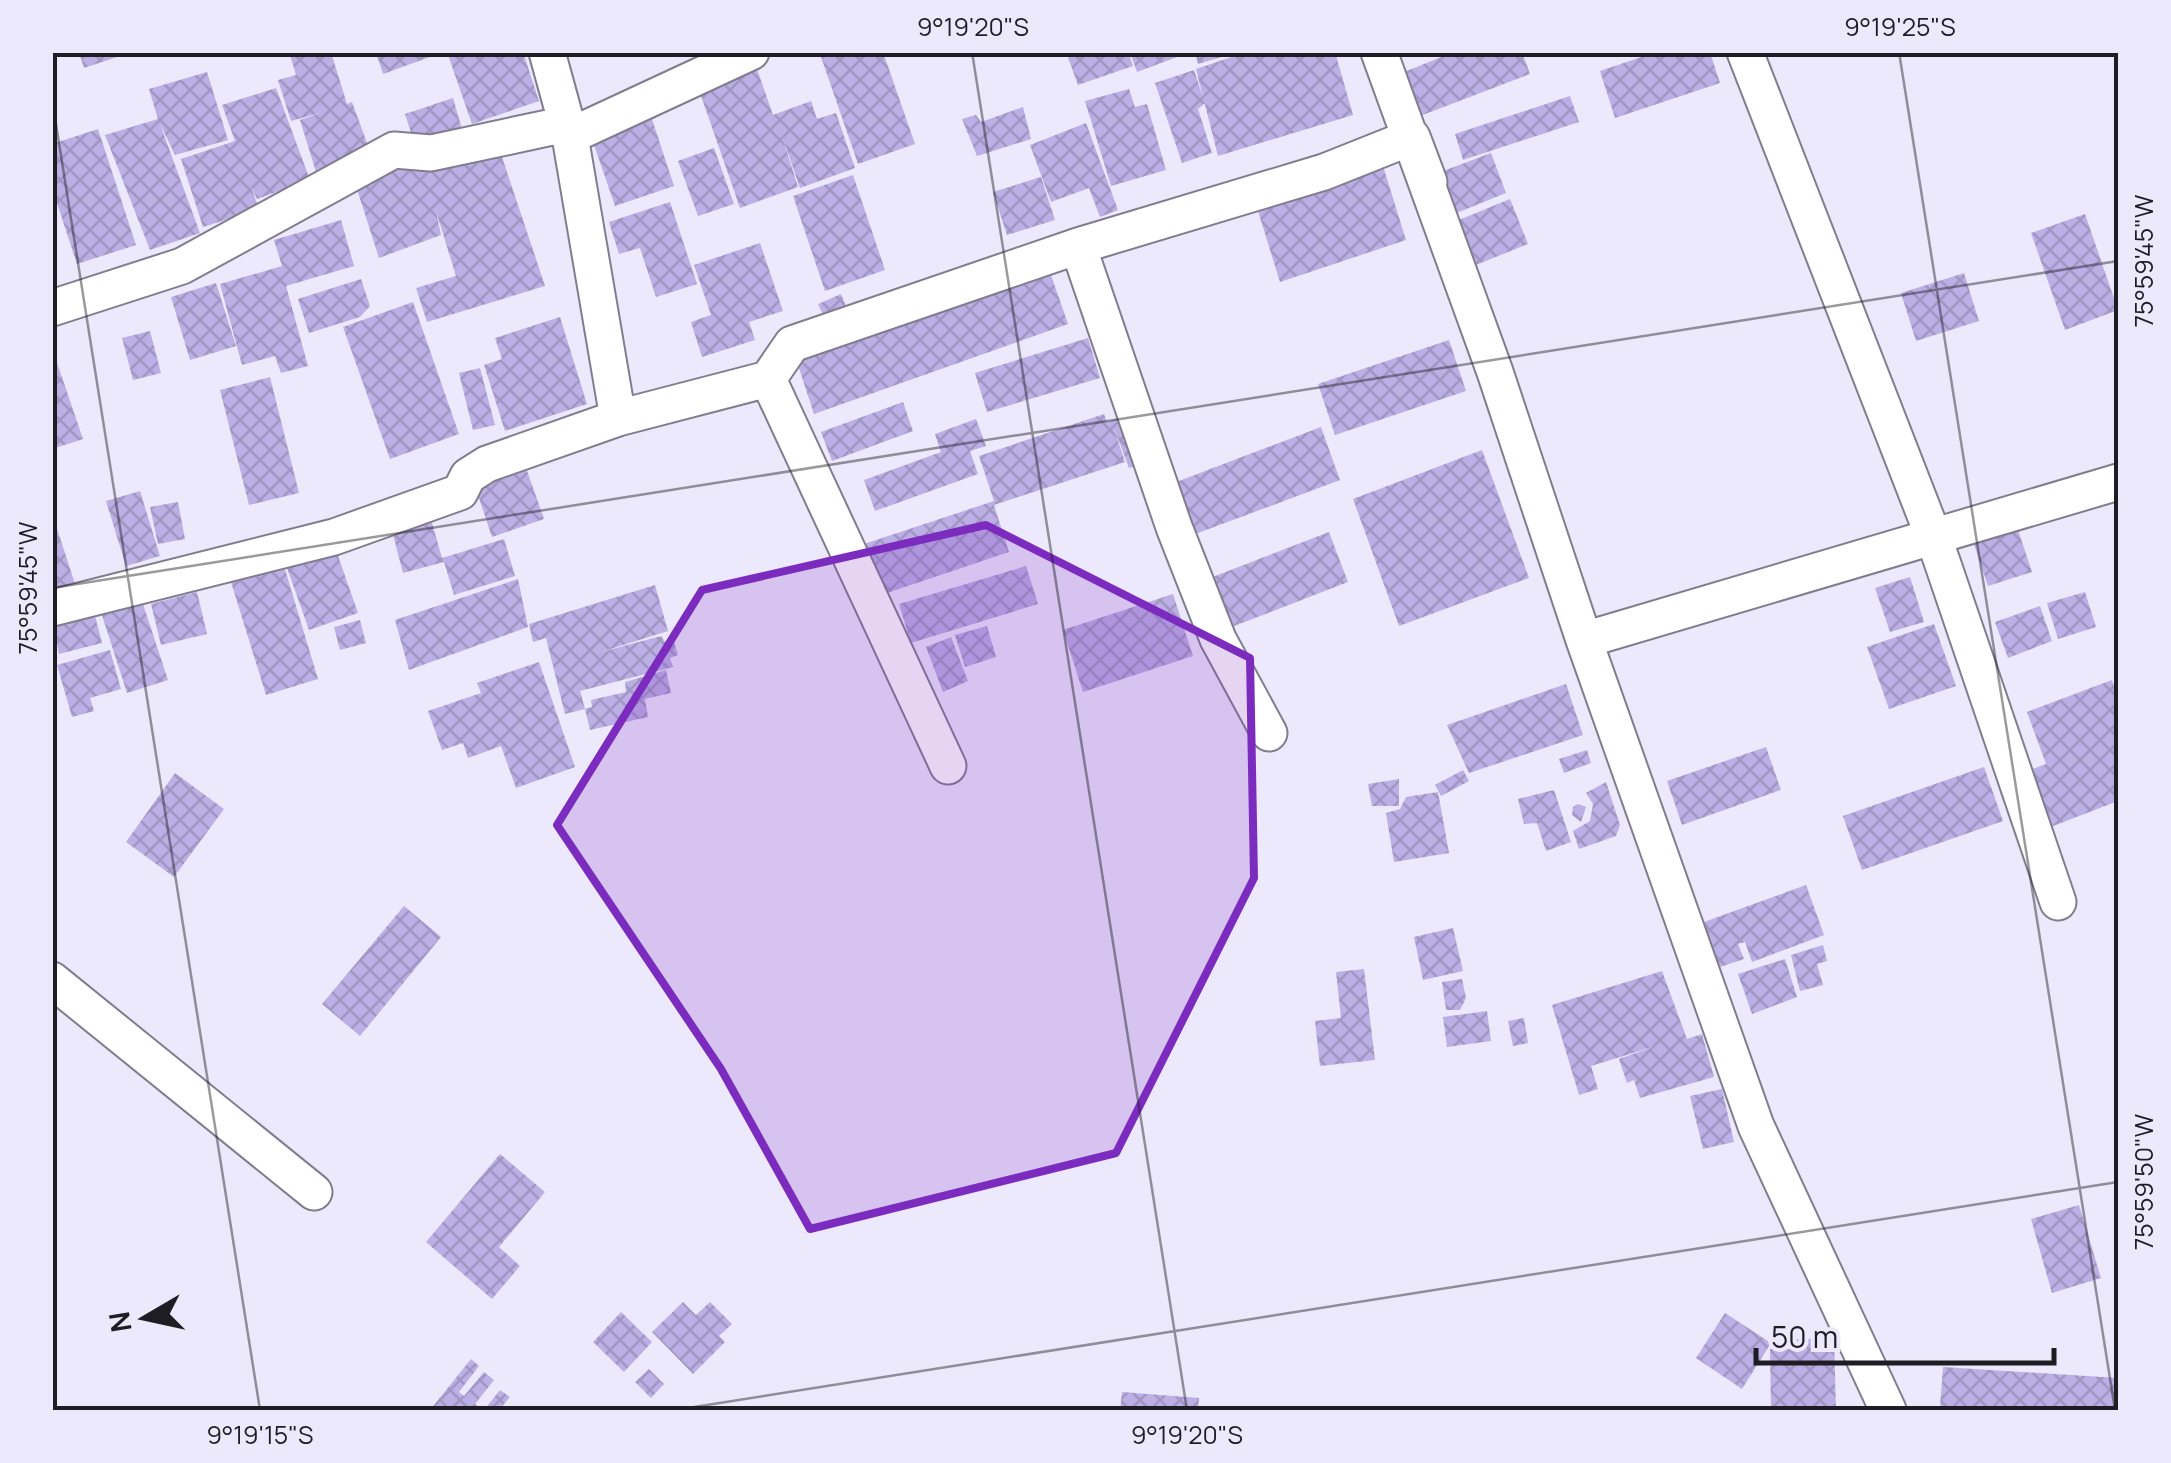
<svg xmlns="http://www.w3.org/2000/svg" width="2171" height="1463" viewBox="0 0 2171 1463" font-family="Manrope,sans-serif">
<defs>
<pattern id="building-cross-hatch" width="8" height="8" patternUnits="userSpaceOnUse" patternTransform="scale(2.5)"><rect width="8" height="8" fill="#bcafe5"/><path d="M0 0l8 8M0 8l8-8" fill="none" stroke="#a196c4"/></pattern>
</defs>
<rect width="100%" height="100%" fill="#ede9fd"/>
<path fill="url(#building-cross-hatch)" d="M 79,52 L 129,52 L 129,53 L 84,68 Z
M 299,52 L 331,52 L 347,104 L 352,102 L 370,151 L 316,172 L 300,120 L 320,113 L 291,121 L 278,80 L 296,75 L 290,55 Z
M 376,52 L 441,52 L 441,53 L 383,74 Z
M 447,52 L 523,52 L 539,101 L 472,124 Z
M 883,52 L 915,144 L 858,164 L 820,54 Z
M 1066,52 L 1128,52 L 1133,66 L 1078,85 Z
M 1130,52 L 1188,52 L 1188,53 L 1137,72 Z
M 1195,52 L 1234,52 L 1235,53 L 1198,64 Z
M 1246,52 L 1335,52 L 1353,115 L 1218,156 L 1196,69 Z
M 1454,52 L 1522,52 L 1530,74 L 1420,116 L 1404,72 Z
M 1656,52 L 1710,52 L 1720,83 L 1615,118 L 1600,71 Z
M 757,69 L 773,115 L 811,101 L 817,119 L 836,113 L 855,168 L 800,188 L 781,133 L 798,187 L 740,208 L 699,90 Z
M 1194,70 L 1205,103 L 1198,109 L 1212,153 L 1182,163 L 1155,83 Z
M 207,72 L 228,140 L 175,155 L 160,124 L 200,233 L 150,250 L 105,135 L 158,119 L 149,89 Z
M 276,88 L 310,180 L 257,199 L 251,186 L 259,209 L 203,227 L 181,159 L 235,141 L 222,105 Z
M 1129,89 L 1135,107 L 1147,104 L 1166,170 L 1111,186 L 1085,101 Z
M 1570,96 L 1579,122 L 1463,160 L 1455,134 Z
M 453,98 L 462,129 L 415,145 L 405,114 Z
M 1023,107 L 1031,139 L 977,156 L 962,119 L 976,115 L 981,122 Z
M 651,116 L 674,186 L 615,206 L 591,136 Z
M 1086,123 L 1118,210 L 1100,217 L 1089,188 L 1051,202 L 1030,145 Z
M 98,129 L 136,245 L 77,264 L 52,188 L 52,144 Z
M 714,148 L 734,204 L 698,216 L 678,161 Z
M 1491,153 L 1506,193 L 1454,214 L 1438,173 Z
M 502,157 L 545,286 L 427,322 L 416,288 L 456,276 L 436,211 L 441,235 L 379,258 L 355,183 L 421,161 L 422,168 Z
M 1383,166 L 1406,240 L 1280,282 L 1258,211 Z
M 853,175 L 885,270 L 825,291 L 793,196 Z
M 1041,177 L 1055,220 L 1007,235 L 993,192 Z
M 1510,199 L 1528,244 L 1471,267 L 1454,222 Z
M 670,202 L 697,284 L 656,297 L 640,248 L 619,254 L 609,222 Z
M 2085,214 L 2118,310 L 2065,330 L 2031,233 Z
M 341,220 L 354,266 L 286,286 L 308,366 L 281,373 L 275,356 L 242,365 L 220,284 L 282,266 L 274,240 Z
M 760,243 L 783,311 L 749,322 L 755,340 L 702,357 L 691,322 L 711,315 L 694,265 Z
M 1049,269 L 1068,324 L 814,414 L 796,359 Z
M 1964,273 L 1979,321 L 1916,341 L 1901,293 Z
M 361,279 L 370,306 L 360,317 L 309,333 L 298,299 Z
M 216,283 L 236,346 L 190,360 L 171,297 Z
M 841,294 L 848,311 L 826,321 L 818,304 Z
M 413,302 L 459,434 L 390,459 L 343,327 Z
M 560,317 L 587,404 L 505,431 L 484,365 L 502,359 L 495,338 Z
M 150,331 L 161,373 L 133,380 L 122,338 Z
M 1088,338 L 1100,378 L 987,412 L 975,373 Z
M 1449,340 L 1466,391 L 1335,435 L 1318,384 Z
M 53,351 L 83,439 L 52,449 L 52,352 Z
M 480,368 L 495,425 L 473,430 L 459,373 Z
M 270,377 L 299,493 L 249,505 L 220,390 Z
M 903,402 L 913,431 L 832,461 L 821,432 Z
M 1104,414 L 1107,422 L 1122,417 L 1138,465 L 1129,468 L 1113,425 L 1125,462 L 994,505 L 1009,552 L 881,595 L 864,544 L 994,501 L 979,456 Z
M 976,419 L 986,446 L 970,451 L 978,474 L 875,511 L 864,480 L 941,452 L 935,434 Z
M 1321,427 L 1340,480 L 1190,536 L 1171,484 Z
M 1482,450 L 1529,578 L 1399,626 L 1353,499 Z
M 525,465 L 544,519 L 492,537 L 474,483 Z
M 140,491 L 160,556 L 126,566 L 106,501 Z
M 178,502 L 185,539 L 158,544 L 150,507 Z
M 52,513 L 75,584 L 52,591 Z
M 430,516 L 442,558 L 504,539 L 515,576 L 454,595 L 444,562 L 403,573 L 391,527 Z
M 2018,530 L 2032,572 L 1988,586 L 1974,544 Z
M 1329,532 L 1348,582 L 1229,628 L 1210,578 Z
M 336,550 L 358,613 L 309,630 L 287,568 Z
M 284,566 L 318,679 L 266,695 L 231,582 Z
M 1026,566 L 1038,604 L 911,643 L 899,604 Z
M 1910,577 L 1924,622 L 1890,632 L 1875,588 Z
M 518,579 L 528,627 L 409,670 L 395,620 Z
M 655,585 L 668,631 L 601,652 L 661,636 L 666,643 L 674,641 L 678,655 L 670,658 L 673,667 L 580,691 L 585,709 L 592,707 L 591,700 L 626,692 L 625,682 L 666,670 L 671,693 L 645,699 L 648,717 L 590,730 L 585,709 L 565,714 L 546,638 L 533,642 L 529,624 Z
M 197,592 L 207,634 L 161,645 L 151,604 Z
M 2085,592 L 2096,627 L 2058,639 L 2047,603 Z
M 1173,594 L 1193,656 L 1083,692 L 1063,630 Z
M 141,598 L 168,680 L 127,693 L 101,612 Z
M 2040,606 L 2052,641 L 2008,658 L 1995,622 Z
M 93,608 L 102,643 L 59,654 L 52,618 Z
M 360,620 L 366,643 L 340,650 L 334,627 Z
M 1934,624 L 1956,686 L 1889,709 L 1867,647 Z
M 987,626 L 996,657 L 965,667 L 955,635 Z
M 951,637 L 968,681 L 943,692 L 926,647 Z
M 110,650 L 121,689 L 90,698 L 94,711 L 72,717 L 57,665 Z
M 539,662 L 575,767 L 516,788 L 501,746 L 468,758 L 463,743 L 442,750 L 428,711 L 481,693 L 477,683 Z
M 2112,680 L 2118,698 L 2118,801 L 2048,828 L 2027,771 L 2046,764 L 2027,712 Z
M 1566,684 L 1583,735 L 1469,773 L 1447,725 Z
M 1766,747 L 1781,790 L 1682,825 L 1667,781 Z
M 1587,750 L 1591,763 L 1564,773 L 1559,759 Z
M 1984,767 L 2003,821 L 1862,870 L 1843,816 Z
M 1463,770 L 1469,781 L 1441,796 L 1435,785 Z
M 175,773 L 224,809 L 174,877 L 126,842 Z
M 1399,779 L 1399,806 L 1372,806 L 1368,784 Z
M 1606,782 L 1620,825 L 1616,836 L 1579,849 L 1573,831 L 1590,821 L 1593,804 L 1586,793 Z
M 1554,790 L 1571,842 L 1546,851 L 1537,823 L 1524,824 L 1518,799 Z
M 1438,792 L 1449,853 L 1394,862 L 1386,813 L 1400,809 L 1406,797 Z
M 1578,804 L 1586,807 L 1581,822 L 1572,815 L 1573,807 Z
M 1806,885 L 1824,935 L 1752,962 L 1745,942 L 1738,944 L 1744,959 L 1720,967 L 1704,922 Z
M 404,906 L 441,937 L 360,1036 L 322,1004 Z
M 1453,928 L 1463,971 L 1423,980 L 1414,937 Z
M 1823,945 L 1827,961 L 1817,964 L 1823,985 L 1800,991 L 1791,955 Z
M 1785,959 L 1797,997 L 1752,1014 L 1738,974 Z
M 1364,969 L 1375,1060 L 1320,1066 L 1315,1021 L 1341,1018 L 1336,972 Z
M 1662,971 L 1687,1039 L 1702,1034 L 1714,1077 L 1640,1098 L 1634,1080 L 1627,1083 L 1619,1059 L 1656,1046 L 1591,1066 L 1598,1089 L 1579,1095 L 1552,1005 Z
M 1462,979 L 1466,998 L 1460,1010 L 1446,1010 L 1442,982 Z
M 1487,1011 L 1491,1041 L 1447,1047 L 1443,1017 Z
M 1524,1018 L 1528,1043 L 1513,1046 L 1508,1021 Z
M 1722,1089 L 1734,1142 L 1703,1149 L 1690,1096 Z
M 500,1154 L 545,1192 L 499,1247 L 520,1266 L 492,1299 L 426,1242 Z
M 2079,1205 L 2101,1278 L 2052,1293 L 2031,1219 Z
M 683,1302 L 696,1315 L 710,1302 L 732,1324 L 719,1336 L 725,1342 L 693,1374 L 652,1332 Z
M 621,1312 L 652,1342 L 624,1372 L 593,1342 Z
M 1725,1313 L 1771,1343 L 1742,1389 L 1696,1358 Z
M 1834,1338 L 1836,1410 L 1771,1410 L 1770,1349 L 1797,1349 L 1797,1339 Z
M 471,1359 L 479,1366 L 459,1392 L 464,1396 L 484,1372 L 494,1380 L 475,1404 L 483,1410 L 430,1410 Z
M 1943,1367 L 2118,1378 L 2118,1410 L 1940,1407 Z
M 649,1369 L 664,1384 L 651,1398 L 635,1382 Z
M 500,1390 L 510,1397 L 499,1410 L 484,1410 Z
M 1122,1392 L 1199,1398 L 1198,1410 L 1120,1410 Z"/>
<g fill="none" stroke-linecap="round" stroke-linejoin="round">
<g stroke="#817d8f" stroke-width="39">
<path id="street" d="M 547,52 L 570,136 L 618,418
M 1379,52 L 1495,372 L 1584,640 L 1756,1126 L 1888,1410
M 1745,52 L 1934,538 L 2058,902
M 1078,246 L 1174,527 L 1218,639 L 1269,733
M 52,308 L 182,266 L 394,150 L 431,153 L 557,126 L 570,136 L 751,52
M 768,379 L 948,766
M 52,608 L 334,537 L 460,492 L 468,476 L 487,464 L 618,418 L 768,379 L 792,344 L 1078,246 L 1324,172 L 1412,137 L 1429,182
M 1584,640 L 2118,482
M 52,980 L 314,1192"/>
</g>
<use href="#street" stroke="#fff" stroke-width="35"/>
</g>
<path fill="#7b2cbf" fill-opacity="0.2" stroke="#7b2cbf" stroke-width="8" stroke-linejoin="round" d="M 986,525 L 1250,658 L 1254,878 L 1116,1153 L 810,1229 L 721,1069 L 557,825 L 702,590 Z"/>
<path fill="none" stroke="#1e1d24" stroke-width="2.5" stroke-opacity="0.45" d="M 972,52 L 1187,1410M 1899,52 L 2115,1410M 52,99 L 260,1410M 52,588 L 2118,261M 675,1410 L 2118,1182"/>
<rect width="2171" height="1463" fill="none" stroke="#ede9fd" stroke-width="110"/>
<g transform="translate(145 1318) rotate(261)" stroke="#ede9fd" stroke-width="8" paint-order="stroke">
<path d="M0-8L18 38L0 25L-18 38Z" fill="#1e1d24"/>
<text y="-15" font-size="28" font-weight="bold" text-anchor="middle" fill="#1e1d24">N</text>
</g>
<path d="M1756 1348v15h298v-15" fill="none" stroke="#1e1d24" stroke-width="5"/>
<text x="1771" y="1348" font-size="30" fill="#1e1d24" stroke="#ede9fd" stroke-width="8" paint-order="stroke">50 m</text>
<rect x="55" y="55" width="2061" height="1353" fill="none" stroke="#1e1d24" stroke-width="4"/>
<g font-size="25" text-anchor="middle" fill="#1e1d24">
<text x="973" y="36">9°19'20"S</text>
<text x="1900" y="36">9°19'25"S</text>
<text transform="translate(2144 261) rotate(-90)" y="9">75°59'45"W</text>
<text transform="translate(28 588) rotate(-90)" y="9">75°59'45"W</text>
<text transform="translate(2144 1182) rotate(-90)" y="9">75°59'50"W</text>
<text x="260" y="1444">9°19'15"S</text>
<text x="1187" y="1444">9°19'20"S</text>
</g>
</svg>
